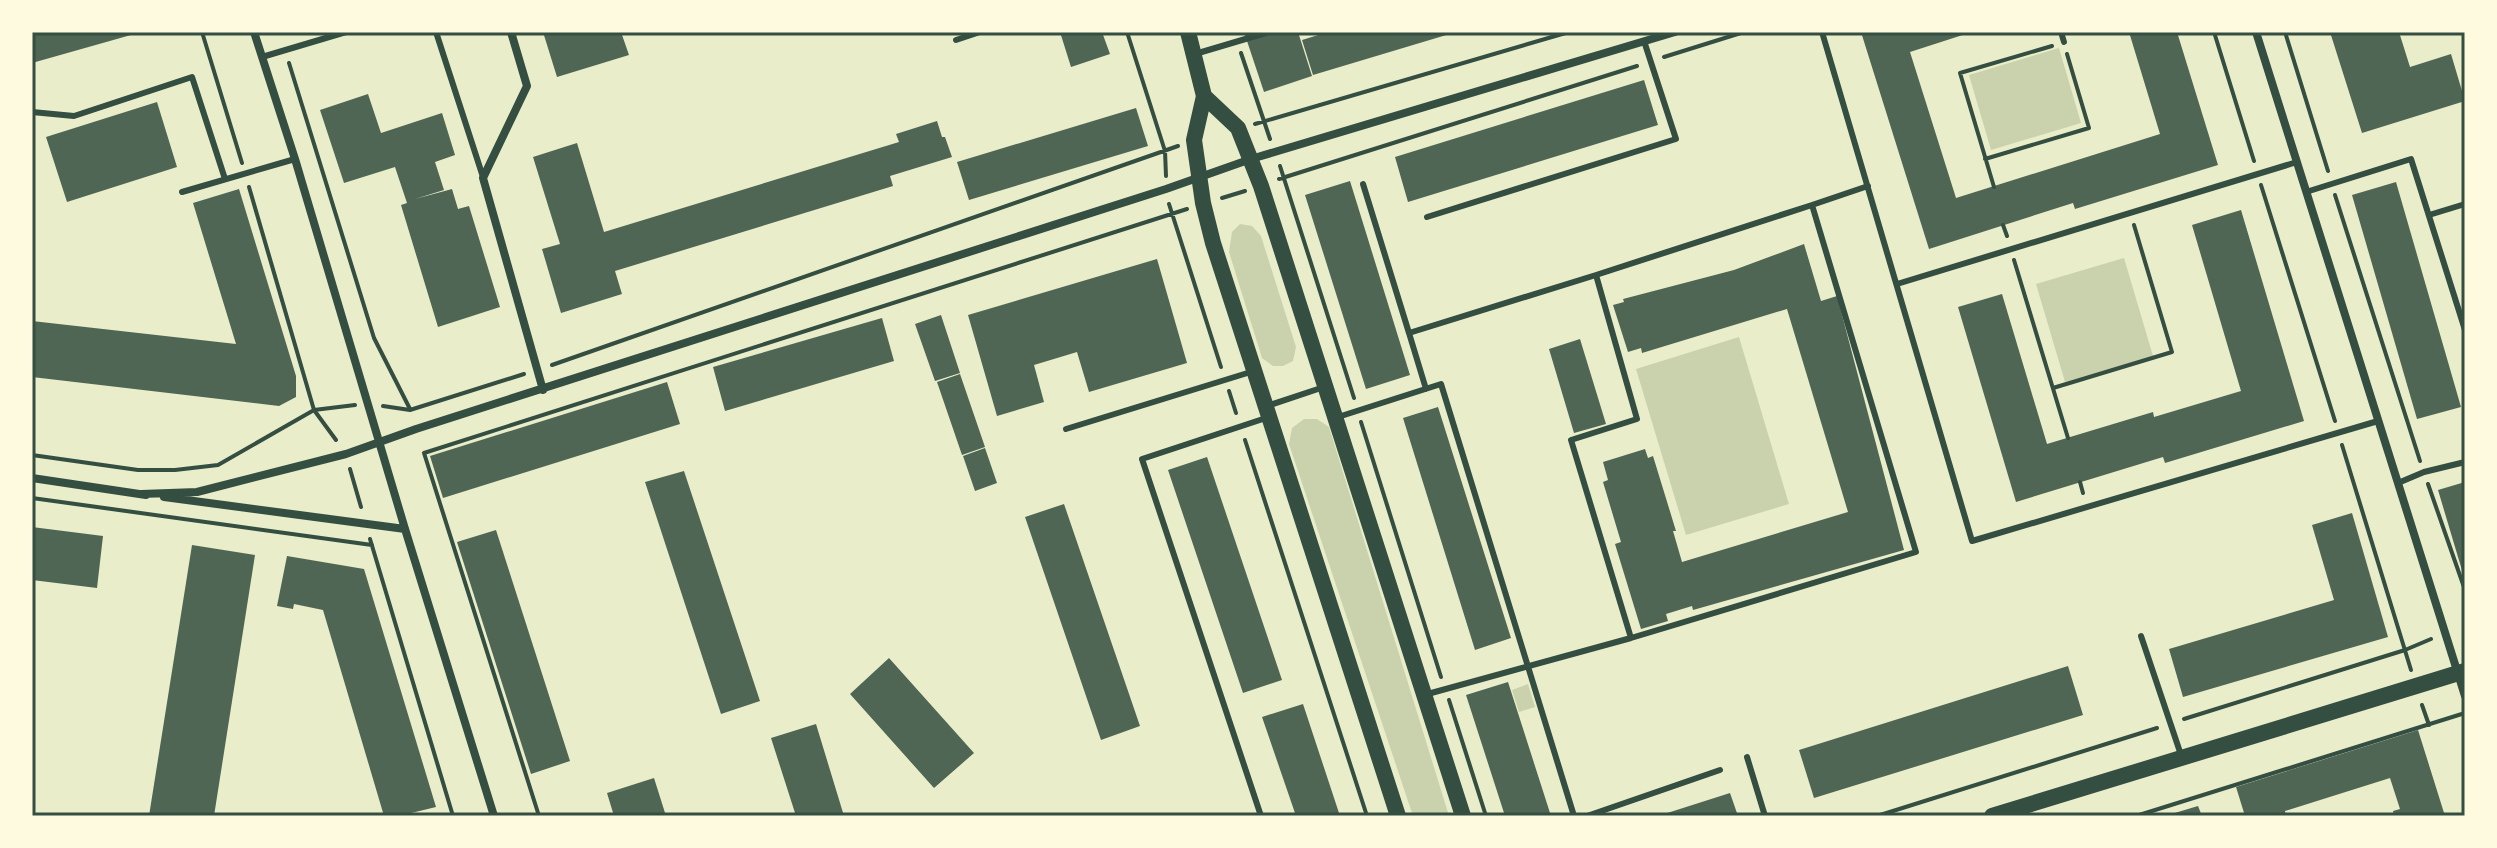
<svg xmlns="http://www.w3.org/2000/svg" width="2497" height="848" viewBox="0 0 2497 848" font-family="Inter,sans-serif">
<rect width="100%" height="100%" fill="#e9edc9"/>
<path fill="#cad2ad" d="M 2059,48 L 2081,123 L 1991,150 L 1969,75 Z
M 1240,224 L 1252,226 L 1261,236 L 1296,347 L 1293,361 L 1283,366 L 1273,366 L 1262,358 L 1229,252 L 1232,232 Z
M 2124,258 L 2153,356 L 2065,382 L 2036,284 Z
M 1739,337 L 1789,504 L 1686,535 L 1636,369 Z
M 1304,419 L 1317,419 L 1329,427 L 1449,816 L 1413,816 L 1289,444 L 1292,428 Z
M 1528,684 L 1535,707 L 1519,712 L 1512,690 Z"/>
<path fill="#4f6655" d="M 32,32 L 138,32 L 138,33 L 32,63 Z
M 543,32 L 621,32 L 629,55 L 557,77 Z
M 1060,32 L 1102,32 L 1110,54 L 1071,67 Z
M 1244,32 L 1298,32 L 1312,76 L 1264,92 Z
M 1328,32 L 1453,32 L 1453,33 L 1313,75 L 1302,40 Z
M 1861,32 L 1972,32 L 1910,52 L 1956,198 L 2160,134 L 2129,32 L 2177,32 L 2218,165 L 2075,209 L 2073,203 L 1929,249 Z
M 2330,32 L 2399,32 L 2410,67 L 2451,54 L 2465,101 L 2362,133 Z
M 1644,80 L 1658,125 L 1408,202 L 1395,157 Z
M 368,94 L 381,133 L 442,113 L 455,155 L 435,162 L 444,190 L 415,199 L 452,189 L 458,209 L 469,206 L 500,307 L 438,327 L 401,205 L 407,203 L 395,167 L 344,183 L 320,110 Z
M 157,102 L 177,167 L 67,202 L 46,137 Z
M 1136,108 L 1148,146 L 969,200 L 957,162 Z
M 937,121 L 942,137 L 945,137 L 952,157 L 890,176 L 893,186 L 615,271 L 622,294 L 561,313 L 542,249 L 560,244 L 533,157 L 577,143 L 604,232 L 899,142 L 896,134 Z
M 1350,181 L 1410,375 L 1366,389 L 1305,195 Z
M 2396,182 L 2461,407 L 2417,419 L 2352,195 Z
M 239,189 L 296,376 L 296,397 L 279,406 L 32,377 L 32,321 L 236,344 L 193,203 Z
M 2241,210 L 2304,421 L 2165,463 L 2163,457 L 2016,502 L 1958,307 L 2002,294 L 2047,444 L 2153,412 L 2154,417 L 2241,391 L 2192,225 Z
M 1804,244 L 1821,301 L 1837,296 L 1904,550 L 1693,610 L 1692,606 L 1666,614 L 1668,621 L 1641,629 L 1615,544 L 1621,542 L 1603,482 L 1608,480 L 1603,462 L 1645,449 L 1648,458 L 1653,456 L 1676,531 L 1673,531 L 1682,562 L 1848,512 L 1787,309 L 1642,353 L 1641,348 L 1628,352 L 1613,305 L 1624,302 L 1623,299 L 1734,270 Z
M 1157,259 L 1187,363 L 1089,392 L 1077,352 L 1034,365 L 1044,402 L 997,416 L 968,315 Z
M 941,315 L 960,373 L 935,381 L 915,324 Z
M 882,318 L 894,361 L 725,411 L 713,367 Z
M 1580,339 L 1606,424 L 1574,433 L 1549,349 Z
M 960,374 L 985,447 L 962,455 L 937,382 Z
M 667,382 L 680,424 L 443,498 L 430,456 Z
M 1438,407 L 1511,638 L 1475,650 L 1403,418 Z
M 985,448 L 997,483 L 975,491 L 963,456 Z
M 1207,457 L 1282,680 L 1243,693 L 1168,470 Z
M 684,471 L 760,701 L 721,714 L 645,482 Z
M 2465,482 L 2465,577 L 2464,577 L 2438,490 Z
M 1064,504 L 1140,726 L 1101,740 L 1025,517 Z
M 2352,513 L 2388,637 L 2183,697 L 2169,649 L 2334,600 L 2312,525 Z
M 32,527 L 103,536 L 97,588 L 32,580 Z
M 496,530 L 570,761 L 531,774 L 457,542 Z
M 192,545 L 255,555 L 214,816 L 149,816 Z
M 287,556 L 364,569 L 436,807 L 399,816 L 384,816 L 323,610 L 294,604 L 293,609 L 277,606 Z
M 889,658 L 974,753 L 934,788 L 850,694 Z
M 2068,666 L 2083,715 L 1814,798 L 1799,750 Z
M 1508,682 L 1551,816 L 1505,816 L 1466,695 Z
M 1303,704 L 1340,816 L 1296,816 L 1262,717 Z
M 816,724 L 844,816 L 796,816 L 771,738 Z
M 2418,730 L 2445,816 L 2394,816 L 2393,811 L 2400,809 L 2390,778 L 2285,811 L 2286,816 L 2245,816 L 2236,787 Z
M 654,778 L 666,816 L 614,816 L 607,793 Z
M 1730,793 L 1738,816 L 1661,816 L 1661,815 Z
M 2198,806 L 2202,816 L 2169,816 L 2168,815 Z"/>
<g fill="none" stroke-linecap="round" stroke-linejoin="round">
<path stroke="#344e41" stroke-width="4" d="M 202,32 L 242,163
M 1127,32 L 1165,151 L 1166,176
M 2214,32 L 2254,161
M 2285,32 L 2328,171
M 1241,53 L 1270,139
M 1664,57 L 1744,32
M 289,63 L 374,338 L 410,409
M 1255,124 L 1569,32
M 1985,159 L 2089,128 L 2067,54
M 1280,166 L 1354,398
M 1279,179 L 1637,66
M 2261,185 L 2335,421
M 1994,187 L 1960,73 L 2052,46
M 2335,195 L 2420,461
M 1222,198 L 1245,191
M 1169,204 L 1221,367
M 2003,225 L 2007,236
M 2014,260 L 2068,438
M 552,365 L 1178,146
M 2053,388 L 2172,352 L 2134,225
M 1229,391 L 1236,413
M 383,406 L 410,410 L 524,374
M 1361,422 L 1441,677
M 336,440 L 314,410 L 355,405
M 1245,440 L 1367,816
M 2342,445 L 2411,670
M 32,455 L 138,470 L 175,470 L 218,465 L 314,410 L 249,187
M 350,469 L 361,507
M 2080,482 L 2083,493
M 2428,484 L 2465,590
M 32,498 L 372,545
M 370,539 L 453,816
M 1449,700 L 1486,816
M 2422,705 L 2429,725
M 2184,719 L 2405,650 L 2431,639
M 539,816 L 424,453 L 1187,209
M 1877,816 L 2157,728
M 2136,816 L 2465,713"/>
<path stroke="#344e41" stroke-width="6" d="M 436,32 L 483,177
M 1822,32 L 1972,541 L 2378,421
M 2061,32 L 2064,42
M 956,40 L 980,32
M 1195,54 L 1269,32
M 262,57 L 346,32
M 32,112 L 74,116 L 192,77 L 225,179
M 1363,184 L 1409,333
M 182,192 L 295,159
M 2306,192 L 2411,159 L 2465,330
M 2429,215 L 2465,204
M 1427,217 L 1676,139 L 1644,41
M 1897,284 L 2297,162
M 1426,389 L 1409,333 L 1596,275
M 1267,406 L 1324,387
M 1338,417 L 1441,384 L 1574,816
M 1066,429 L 1254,371
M 2398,483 L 2424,472 L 2465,462
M 2141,636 L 2181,755
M 1631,638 L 1571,440 L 1637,419 L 1596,275 L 1812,205
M 1424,695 L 1631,638 L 1916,552 L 1812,205 L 1868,186
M 1747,757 L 1765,816
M 1261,816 L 1142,459 L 1269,417
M 1587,816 L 1720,770"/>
<path stroke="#344e41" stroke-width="8" d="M 254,32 L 295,159 L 405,529 L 494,816
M 511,32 L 527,86 L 483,178 L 543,390
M 2256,32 L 2465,696
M 32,478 L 146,495
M 141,494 L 197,492 L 346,454 L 416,429 L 1166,189 L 1251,159 L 1675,32
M 164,497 L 405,529"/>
<path stroke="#344e41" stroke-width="16" d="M 1188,32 L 1204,96 L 1194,140 L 1203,203 L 1213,243 L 1398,816
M 1204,96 L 1238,128 L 1261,186 L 1463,816
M 1992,816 L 2465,671"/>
</g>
<rect width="2497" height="848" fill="none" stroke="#fefae0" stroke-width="68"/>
<rect x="34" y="34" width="2429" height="780" fill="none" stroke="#344e41" stroke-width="3"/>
</svg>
